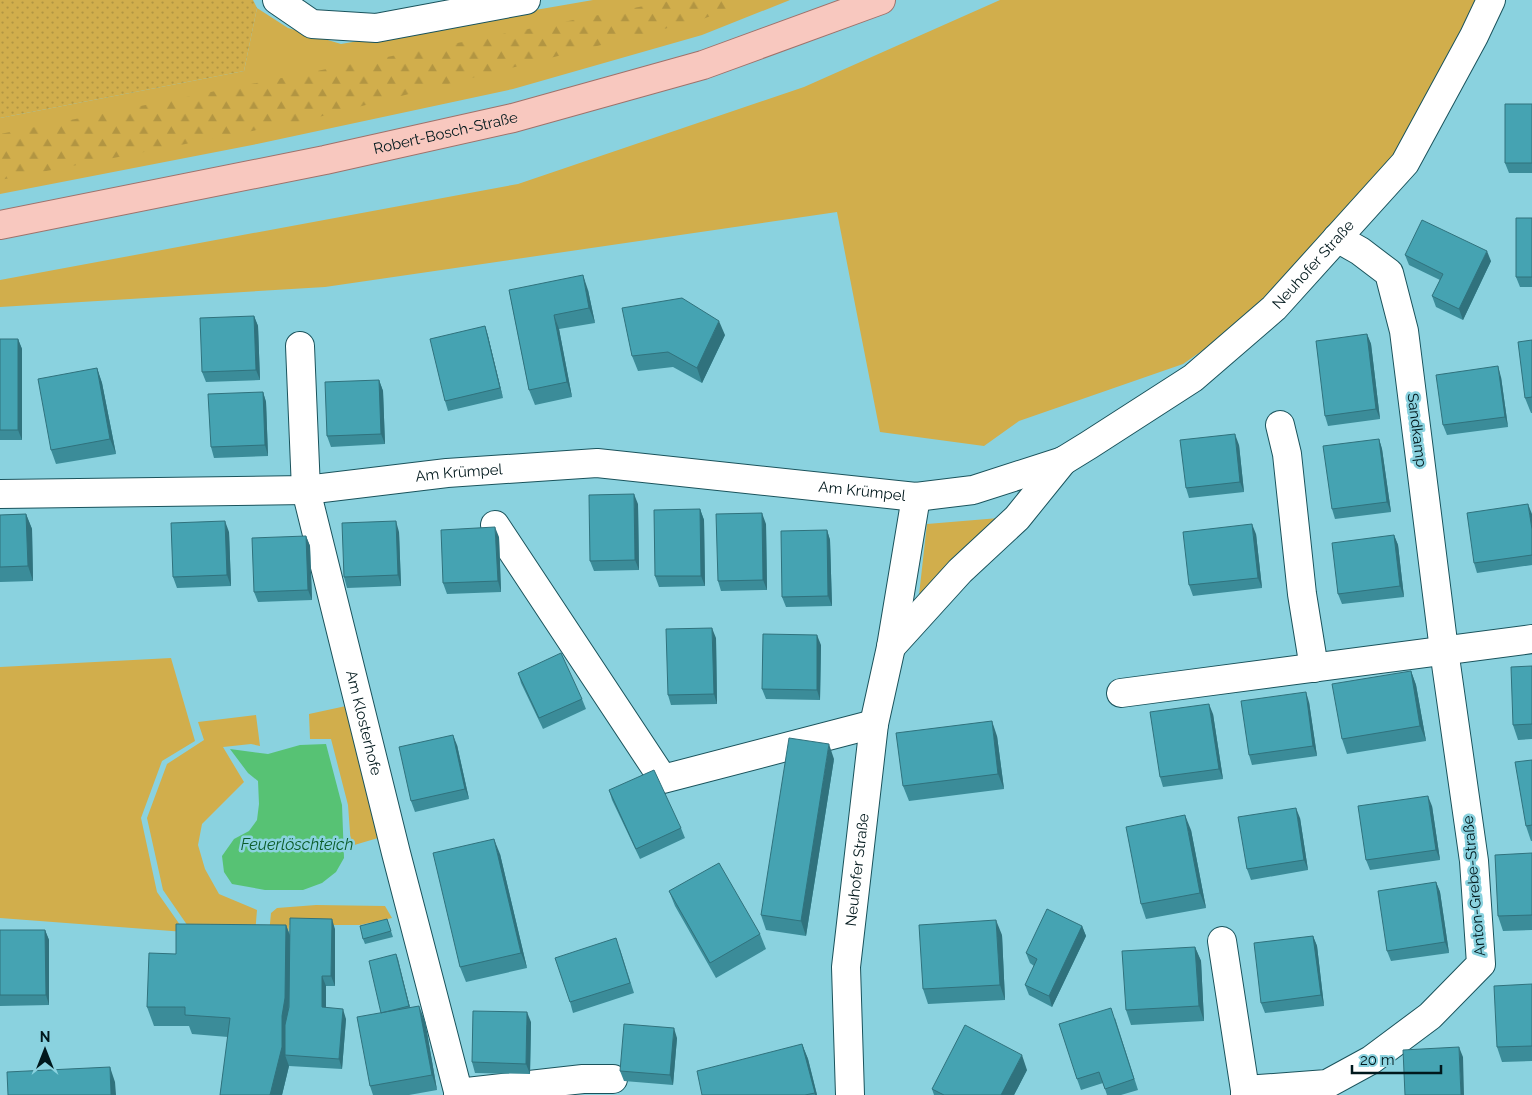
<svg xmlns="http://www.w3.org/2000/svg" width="1532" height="1095" viewBox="0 0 1532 1095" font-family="Raleway,sans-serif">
<defs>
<pattern id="forest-firs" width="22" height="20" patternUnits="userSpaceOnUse" patternTransform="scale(1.25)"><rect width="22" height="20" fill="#d1ae4c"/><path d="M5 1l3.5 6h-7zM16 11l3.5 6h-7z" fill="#b29542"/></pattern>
<pattern id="garden-dots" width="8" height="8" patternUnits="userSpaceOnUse" patternTransform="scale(1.25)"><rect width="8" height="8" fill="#d1ae4c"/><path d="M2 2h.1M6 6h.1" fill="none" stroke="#b29542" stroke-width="1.8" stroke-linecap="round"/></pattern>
</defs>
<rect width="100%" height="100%" fill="#8ad2df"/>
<path fill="#d1ae4c" d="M 593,0 L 790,0 L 702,35 L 513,89 L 257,144 L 0,194 L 0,118 L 244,71 L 257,8 L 288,28 L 341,44 Z
M 1000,0 L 1483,0 L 1400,160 L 1268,305 L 1183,364 L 1019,421 L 984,446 L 880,432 L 837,212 L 325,287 L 0,307 L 0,280 L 518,184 L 804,87 Z
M 999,518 L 919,595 L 927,524 Z
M 171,658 L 195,741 L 162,761 L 141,818 L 157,892 L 185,932 L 0,918 L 0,667 Z
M 346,706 L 378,838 L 351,846 L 348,805 L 331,739 L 310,739 L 309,714 Z
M 256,715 L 260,746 L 251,744 L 223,747 L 244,782 L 202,824 L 198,845 L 205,869 L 219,894 L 257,910 L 255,934 L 192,932 L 163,890 L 147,818 L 167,764 L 204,740 L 198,722 Z
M 316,905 L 385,906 L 392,918 L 360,925 L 289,925 L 288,936 L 269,934 L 271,913 L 277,908 Z"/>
<path fill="url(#forest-firs)" d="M 674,0 L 751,0 L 703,19 L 303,121 L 0,180 L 0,134 Z"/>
<path fill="url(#garden-dots)" d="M 0,0 L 253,0 L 257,8 L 244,71 L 0,118 Z"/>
<path fill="#57c274" d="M 326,744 L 342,805 L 344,858 L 336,872 L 322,883 L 303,890 L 265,890 L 232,884 L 224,872 L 222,856 L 234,839 L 249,831 L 257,820 L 259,804 L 258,781 L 248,773 L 230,749 L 268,754 L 300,745 Z"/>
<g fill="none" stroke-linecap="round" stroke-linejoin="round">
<g stroke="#1a535c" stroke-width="30">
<g id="minor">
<path d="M 277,0 L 312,24 L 376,28 L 526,0"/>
<path id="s1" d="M 300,346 L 306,490 L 396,853 L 459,1095"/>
<path d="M 1280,425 L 1287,454 L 1302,594 L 1314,668"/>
<path id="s2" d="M 0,494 L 306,490 L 447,473 L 597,463 L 916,497 L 973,490 L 1063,461 L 1089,445 L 1193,378 L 1274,308 L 1405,163 L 1474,36 L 1491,0"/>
<path d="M 495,525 L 663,779 L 874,724"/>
<path d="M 891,647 L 960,571 L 1017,518 L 1063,461"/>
<path d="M 1121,693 L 1532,639"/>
<path d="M 1222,941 L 1245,1090"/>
<path d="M 458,1093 L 583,1079 L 613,1079"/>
<path id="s3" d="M 850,1095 L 846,967 L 874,724 L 891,647 L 916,497"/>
<path d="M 1245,1095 L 1245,1090 L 1327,1084 L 1371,1060 L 1430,1016 L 1481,964 L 1474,861 L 1444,650 L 1404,331 L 1389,273 L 1360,251 L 1337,238"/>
</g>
</g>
<g stroke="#9f726b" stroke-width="30">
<g id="major">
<path id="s4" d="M 0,225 L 325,160 L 513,118 L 703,65 L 881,0"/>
</g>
</g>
<use href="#minor" stroke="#fff" stroke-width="28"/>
<use href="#major" stroke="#f8c8bf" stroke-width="28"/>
</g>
<path fill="#3b8c99" d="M 1532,104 L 1532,173 L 1509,173 L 1505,163 Z
M 1532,218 L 1532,287 L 1520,287 L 1516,277 Z
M 1405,255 L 1491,261 L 1463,320 L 1436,307 L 1432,296 L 1440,280 L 1409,265 Z
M 509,290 L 588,290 L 595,323 L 559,329 L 572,397 L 535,405 L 529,390 Z
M 254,316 L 258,326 L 260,380 L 206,382 L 202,372 Z
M 485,326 L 488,336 L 503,398 L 448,411 L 445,401 Z
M 1367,334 L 1371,344 L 1380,419 L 1328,426 L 1325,416 Z
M 725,335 L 702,383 L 673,367 L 638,371 L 632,356 Z
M 0,339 L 18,339 L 22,349 L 22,440 L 0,440 Z
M 1532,340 L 1532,413 L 1531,413 L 1525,398 Z
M 97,368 L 102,383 L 116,454 L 56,464 L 51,450 Z
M 1501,377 L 1508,427 L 1447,435 L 1443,425 Z
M 379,380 L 383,391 L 385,444 L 331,447 L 327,436 Z
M 263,392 L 266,402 L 268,456 L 214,458 L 211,447 Z
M 1379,439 L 1382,449 L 1391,512 L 1335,519 L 1332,509 Z
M 1239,445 L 1244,492 L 1189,498 L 1186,488 Z
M 638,504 L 639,570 L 594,571 L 590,561 Z
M 700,509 L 704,520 L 705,586 L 659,587 L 655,576 Z
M 26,514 L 32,529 L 33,581 L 0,582 L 0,515 Z
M 1532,514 L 1532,565 L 1477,573 L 1474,563 Z
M 766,524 L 767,590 L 721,591 L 718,581 Z
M 827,530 L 830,540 L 832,606 L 786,607 L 782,597 Z
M 229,532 L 231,586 L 177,588 L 173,577 Z
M 399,532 L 401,586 L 347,588 L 344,577 Z
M 1256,534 L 1262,588 L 1193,596 L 1189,585 Z
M 1394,535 L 1398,545 L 1404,597 L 1342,604 L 1338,594 Z
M 306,536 L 310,546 L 312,600 L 258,602 L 254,592 Z
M 499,537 L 501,592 L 447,594 L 443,583 Z
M 716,638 L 717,704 L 671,705 L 668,695 Z
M 821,645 L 820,700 L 766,699 L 762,689 Z
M 1532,666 L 1532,739 L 1518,740 L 1513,725 Z
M 1411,671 L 1416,685 L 1426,741 L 1347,754 L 1342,739 Z
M 518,673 L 582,699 L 586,709 L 543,729 L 521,683 Z
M 1309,702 L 1317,756 L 1252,765 L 1249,755 Z
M 1213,714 L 1223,779 L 1163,787 L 1160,777 Z
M 997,736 L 1004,789 L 909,801 L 903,786 Z
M 457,745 L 469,799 L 415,812 L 411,801 Z
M 834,759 L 806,936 L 766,930 L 761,915 Z
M 1532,760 L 1532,841 L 1531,841 L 1526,826 Z
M 609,790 L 681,828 L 685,838 L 640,859 L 612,800 Z
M 1432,806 L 1440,860 L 1370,870 L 1366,860 Z
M 1300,818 L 1308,870 L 1251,880 L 1247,869 Z
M 1191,830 L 1206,908 L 1146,919 L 1141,904 Z
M 1532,853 L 1532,930 L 1503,931 L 1498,916 Z
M 500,854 L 527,968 L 466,982 L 460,967 Z
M 1436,882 L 1440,892 L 1449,953 L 1391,961 L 1387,951 Z
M 669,891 L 760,934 L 766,949 L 716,978 L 675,906 Z
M 387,919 L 393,937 L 365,944 L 363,939 Z
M 286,925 L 290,935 L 335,929 L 335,986 L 326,986 L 326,1008 L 346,1019 L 342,1069 L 289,1066 L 282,1095 L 220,1095 L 228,1037 L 192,1034 L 189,1026 L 154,1026 L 147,1007 L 176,954 Z
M 1082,926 L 1086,936 L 1052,1007 L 1029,995 L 1025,985 L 1034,966 L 1030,963 L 1026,953 Z
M 0,930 L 45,930 L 49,940 L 49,1005 L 0,1006 Z
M 1002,935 L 1005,1000 L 928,1004 L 923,989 Z
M 1313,936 L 1317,946 L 1324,1006 L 1265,1013 L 1261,1003 Z
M 1195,947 L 1201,961 L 1204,1021 L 1131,1025 L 1126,1010 Z
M 620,949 L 634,993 L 573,1013 L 570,1002 Z
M 396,954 L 410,1007 L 425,1021 L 437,1090 L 409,1095 L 373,1095 L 370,1086 L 381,1013 Z
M 1532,984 L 1532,1061 L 1502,1062 L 1497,1047 Z
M 1115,1018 L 1138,1090 L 1121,1095 L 1107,1095 L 1103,1083 L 1081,1090 L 1077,1079 Z
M 531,1022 L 530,1074 L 475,1073 L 472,1062 Z
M 677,1038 L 673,1085 L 624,1081 L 620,1071 Z
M 802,1044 L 808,1059 L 817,1095 L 702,1095 Z
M 1027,1070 L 1014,1095 L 934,1095 L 932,1089 Z"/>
<path fill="#30727d" d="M 1487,251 L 1491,261 L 1463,320 L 1459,309 Z
M 583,275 L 588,290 L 595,323 L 589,308 Z
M 554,315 L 559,329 L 572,397 L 567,382 Z
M 254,316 L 258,326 L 260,380 L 256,370 Z
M 719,321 L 725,335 L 702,383 L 697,368 Z
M 485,326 L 488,336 L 503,398 L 500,388 Z
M 1367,334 L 1371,344 L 1380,419 L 1376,409 Z
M 18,339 L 22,349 L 22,440 L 18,430 Z
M 1498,366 L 1501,377 L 1508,427 L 1505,417 Z
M 97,368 L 102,383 L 116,454 L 110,439 Z
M 379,380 L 383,391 L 385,444 L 381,434 Z
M 263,392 L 266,402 L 268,456 L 265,445 Z
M 1235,434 L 1239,445 L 1244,492 L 1240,482 Z
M 1379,439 L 1382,449 L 1391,512 L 1387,502 Z
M 634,494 L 638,504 L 639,570 L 635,560 Z
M 1528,504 L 1532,514 L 1532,529 Z
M 700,509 L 704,520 L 705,586 L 701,576 Z
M 762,513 L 766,524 L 767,590 L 763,580 Z
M 26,514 L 32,529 L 33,581 L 28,566 Z
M 225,521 L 229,532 L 231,586 L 227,575 Z
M 396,521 L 399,532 L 401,586 L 398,575 Z
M 1252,524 L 1256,534 L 1262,588 L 1258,578 Z
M 495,527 L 499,537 L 501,592 L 498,581 Z
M 827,530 L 830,540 L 832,606 L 828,596 Z
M 1394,535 L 1398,545 L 1404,597 L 1400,586 Z
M 306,536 L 310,546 L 312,600 L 308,590 Z
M 712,628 L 716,638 L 717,704 L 714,694 Z
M 817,635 L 821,645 L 820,700 L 817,690 Z
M 1411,671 L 1416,685 L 1426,741 L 1420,726 Z
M 1306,692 L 1309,702 L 1317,756 L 1313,746 Z
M 1209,704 L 1213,714 L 1223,779 L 1219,769 Z
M 992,721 L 997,736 L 1004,789 L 998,774 Z
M 453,735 L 457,745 L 469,799 L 465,789 Z
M 829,744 L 834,759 L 806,936 L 801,921 Z
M 1428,796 L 1432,806 L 1440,860 L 1436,850 Z
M 1296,808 L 1300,818 L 1308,870 L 1304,860 Z
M 1185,815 L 1191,830 L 1206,908 L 1200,893 Z
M 494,839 L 500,854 L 527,968 L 521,953 Z
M 1436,882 L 1440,892 L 1449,953 L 1445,942 Z
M 332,919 L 335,929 L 335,986 L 331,976 Z
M 996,920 L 1002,935 L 1005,1000 L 1000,985 Z
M 286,925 L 293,945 L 285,1055 L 289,1066 L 282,1095 L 270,1095 L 282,1016 Z
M 1082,926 L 1086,936 L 1052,1007 L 1049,996 Z
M 45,930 L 49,940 L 49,1005 L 46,995 Z
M 1313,936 L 1317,946 L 1324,1006 L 1321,995 Z
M 1195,947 L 1201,961 L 1204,1021 L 1199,1006 Z
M 396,954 L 398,959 L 411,1012 L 409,1006 Z
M 322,976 L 326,986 L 326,1018 L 322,1007 Z
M 419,1006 L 425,1021 L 437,1090 L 432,1075 Z
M 343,1009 L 346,1019 L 342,1069 L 339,1059 Z
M 527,1012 L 531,1022 L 530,1074 L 526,1064 Z
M 674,1028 L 677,1038 L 673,1085 L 670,1075 Z
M 802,1044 L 808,1059 L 817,1095 L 815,1095 L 815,1093 Z
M 1459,1047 L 1463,1057 L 1464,1095 L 1461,1095 Z
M 1022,1055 L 1027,1070 L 1014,1095 L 1001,1095 Z
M 110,1067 L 115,1082 L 116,1095 L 111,1095 Z"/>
<path fill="#45a3b2" stroke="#30727d" d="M 1505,104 L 1532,104 L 1532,163 L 1505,163 Z
M 1516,218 L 1532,218 L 1532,277 L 1516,277 Z
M 1422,220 L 1487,251 L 1459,309 L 1432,296 L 1443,274 L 1405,255 Z
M 583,275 L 589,308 L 554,315 L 567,382 L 529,390 L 509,290 Z
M 682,298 L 719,321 L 697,368 L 668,352 L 632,356 L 622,308 Z
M 254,316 L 256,370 L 202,372 L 200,318 Z
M 485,326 L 500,388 L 445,401 L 430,339 Z
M 1367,334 L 1376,409 L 1325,416 L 1316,341 Z
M 0,339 L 18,339 L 18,430 L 0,430 Z
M 1532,340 L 1532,397 L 1525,398 L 1518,342 Z
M 1498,366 L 1505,417 L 1443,425 L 1436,375 Z
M 97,368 L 110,439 L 51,450 L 38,379 Z
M 379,380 L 381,434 L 327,436 L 325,382 Z
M 263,392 L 265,445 L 211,447 L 208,394 Z
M 1235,434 L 1240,482 L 1186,488 L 1180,440 Z
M 1379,439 L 1387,502 L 1332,509 L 1323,446 Z
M 634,494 L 635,560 L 590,561 L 589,495 Z
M 1528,504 L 1532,529 L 1532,555 L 1474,563 L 1467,513 Z
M 700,509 L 701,576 L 655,576 L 654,510 Z
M 762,513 L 763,580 L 718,581 L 716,514 Z
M 26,514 L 28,566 L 0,567 L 0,515 Z
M 225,521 L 227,575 L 173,577 L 171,523 Z
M 396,521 L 398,575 L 344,577 L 342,523 Z
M 1252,524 L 1258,578 L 1189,585 L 1183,532 Z
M 495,527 L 498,581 L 443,583 L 441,530 Z
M 827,530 L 828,596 L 782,597 L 781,531 Z
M 1394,535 L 1400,586 L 1338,594 L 1332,543 Z
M 306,536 L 308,590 L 254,592 L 252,538 Z
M 712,628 L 714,694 L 668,695 L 666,629 Z
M 763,634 L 817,635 L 817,690 L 762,689 Z
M 561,653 L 582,699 L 539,718 L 518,673 Z
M 1532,666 L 1532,724 L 1513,725 L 1511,667 Z
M 1411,671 L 1420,726 L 1342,739 L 1332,684 Z
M 1306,692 L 1313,746 L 1249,755 L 1241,701 Z
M 1209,704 L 1219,769 L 1160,777 L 1150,712 Z
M 992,721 L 998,774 L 903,786 L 896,733 Z
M 453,735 L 465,789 L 411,801 L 399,747 Z
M 789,738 L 829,744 L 801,921 L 761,915 Z
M 1532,760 L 1532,825 L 1526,826 L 1515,762 Z
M 654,770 L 681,828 L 636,849 L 609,790 Z
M 1428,796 L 1436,850 L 1366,860 L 1358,806 Z
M 1296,808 L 1304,860 L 1247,869 L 1238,817 Z
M 1185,815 L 1200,893 L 1141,904 L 1126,827 Z
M 494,839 L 521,953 L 460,967 L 433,853 Z
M 1532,853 L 1532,915 L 1498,916 L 1495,855 Z
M 719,863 L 760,934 L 710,963 L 669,891 Z
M 1436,882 L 1445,942 L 1387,951 L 1378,891 Z
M 1047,909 L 1082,926 L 1049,996 L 1025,985 L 1037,959 L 1026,953 Z
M 290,918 L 332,919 L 331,976 L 322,976 L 322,1007 L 343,1009 L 339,1059 L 285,1055 L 285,1025 L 289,1007 Z
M 387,919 L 391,931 L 363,939 L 360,926 Z
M 996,920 L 1000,985 L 923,989 L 919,925 Z
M 176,924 L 286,925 L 285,998 L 282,1016 L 282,1047 L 270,1095 L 220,1095 L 230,1018 L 185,1015 L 185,1007 L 147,1007 L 149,953 L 176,954 Z
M 0,930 L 45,930 L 46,995 L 0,995 Z
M 1313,936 L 1321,995 L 1261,1003 L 1254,943 Z
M 616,938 L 630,983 L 570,1002 L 555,958 Z
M 1195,947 L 1199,1006 L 1126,1010 L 1122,951 Z
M 396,954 L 409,1006 L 381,1013 L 369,961 Z
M 1532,984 L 1532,1046 L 1497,1047 L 1494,986 Z
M 419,1006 L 432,1075 L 370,1086 L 357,1017 Z
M 1111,1008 L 1134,1079 L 1105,1089 L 1099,1072 L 1077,1079 L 1059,1024 Z
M 473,1011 L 527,1012 L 526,1064 L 472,1062 Z
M 624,1024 L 674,1028 L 670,1075 L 620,1071 Z
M 965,1025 L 1022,1055 L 1001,1095 L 944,1095 L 932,1089 Z
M 802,1044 L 815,1093 L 805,1095 L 702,1095 L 697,1071 Z
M 1459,1047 L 1461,1095 L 1405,1095 L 1403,1050 Z
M 110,1067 L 111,1095 L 8,1095 L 7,1072 Z"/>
<g text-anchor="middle" stroke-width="5" stroke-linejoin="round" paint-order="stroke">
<g font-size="15" fill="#00181c" stroke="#8ad2df">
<text dy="5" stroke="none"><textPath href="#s4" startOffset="455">Robert-Bosch-Straße</textPath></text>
<text dy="5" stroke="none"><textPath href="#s2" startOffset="1391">Neuhofer Straße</textPath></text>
<text transform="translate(1417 430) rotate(83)" y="5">Sandkamp</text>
<text dy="5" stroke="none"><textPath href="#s2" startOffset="460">Am Krümpel</textPath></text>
<text dy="5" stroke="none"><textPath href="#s2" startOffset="865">Am Krümpel</textPath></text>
<text dy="5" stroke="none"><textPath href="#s1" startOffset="384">Am Klosterhofe</textPath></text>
<text dy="5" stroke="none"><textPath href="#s3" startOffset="226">Neuhofer Straße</textPath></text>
<text transform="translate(1474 886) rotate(-95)" y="5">Anton-Grebe-Straße</text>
</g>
<g font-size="16" font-style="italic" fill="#0b5b29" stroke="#8ad2df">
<text x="297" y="850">Feuerlöschteich</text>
</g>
</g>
<g transform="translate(45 1050)" stroke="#8ad2df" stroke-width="4" paint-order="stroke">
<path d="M0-4L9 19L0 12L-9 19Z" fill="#00181c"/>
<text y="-8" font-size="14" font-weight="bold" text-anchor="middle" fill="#00181c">N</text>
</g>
<path d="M1352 1065v8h89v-8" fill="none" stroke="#00181c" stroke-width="2.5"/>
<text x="1360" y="1065" font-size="15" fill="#00181c" stroke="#8ad2df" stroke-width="4" paint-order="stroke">20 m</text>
</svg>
